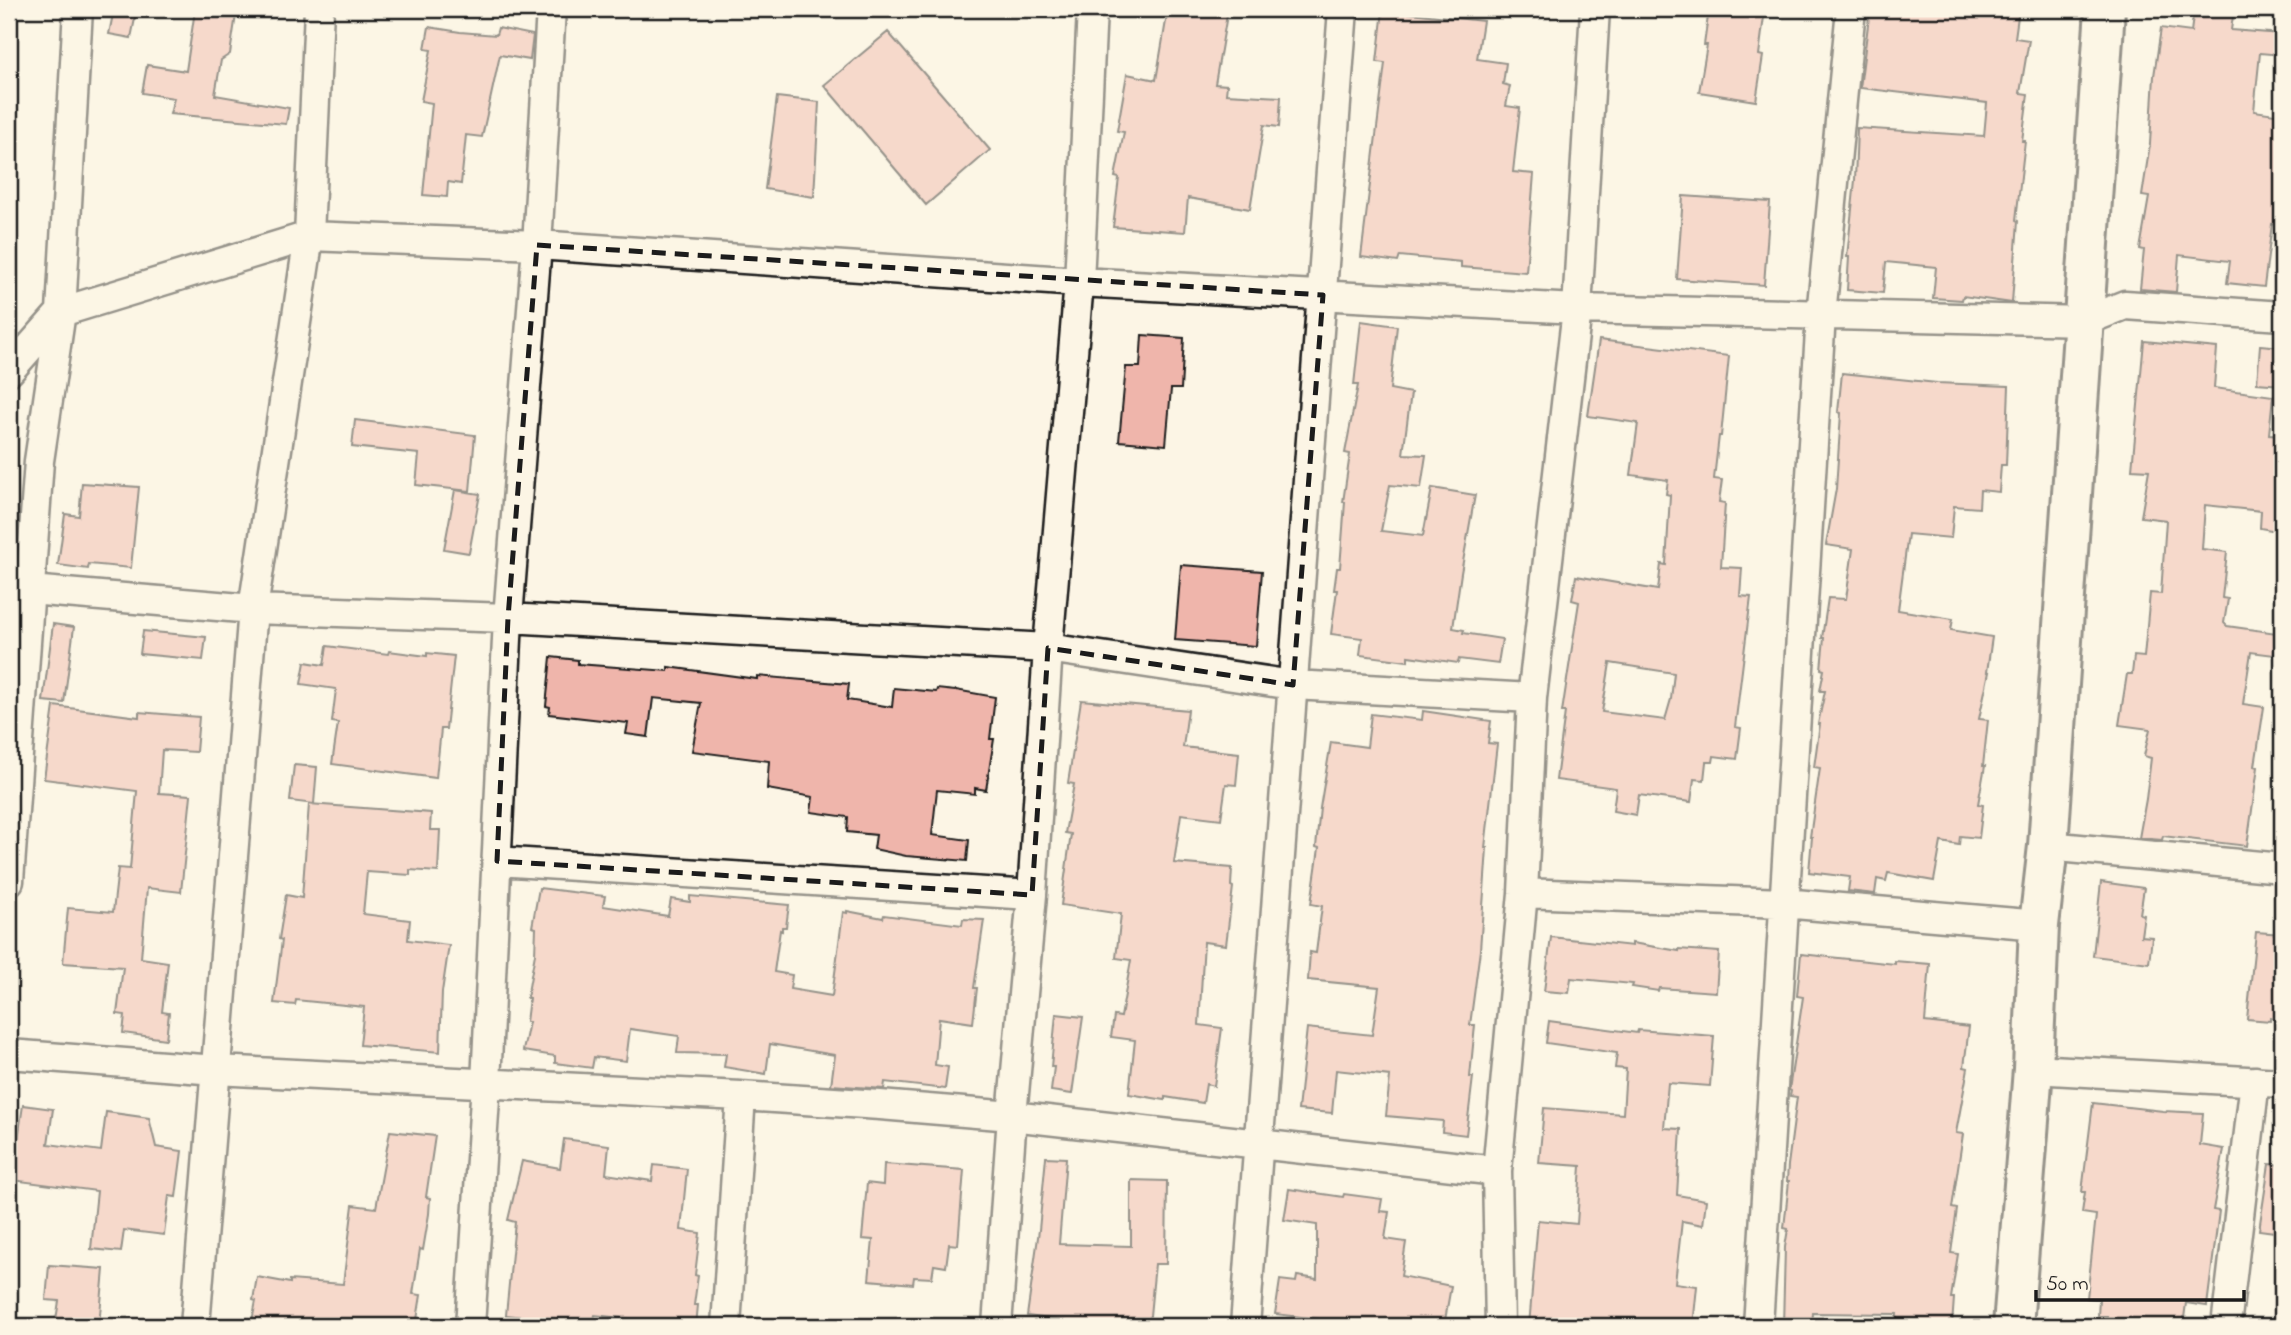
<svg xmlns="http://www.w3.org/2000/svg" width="2291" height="1335" viewBox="0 0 2291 1335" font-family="'Indie Flower',sans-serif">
<rect width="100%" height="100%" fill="#fcf5e5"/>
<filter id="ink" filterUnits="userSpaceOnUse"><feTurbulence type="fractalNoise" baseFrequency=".0143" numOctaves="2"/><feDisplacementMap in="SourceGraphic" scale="14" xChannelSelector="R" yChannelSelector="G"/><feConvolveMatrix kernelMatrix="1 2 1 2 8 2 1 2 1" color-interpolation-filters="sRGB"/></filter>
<g filter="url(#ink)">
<path fill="#efb5ab" stroke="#1c1c1c" stroke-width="2" fill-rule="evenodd" d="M 114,9 L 137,9 L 131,38 L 109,34 Z
M 1168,9 L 1228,9 L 1215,84 L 1227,85 L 1226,94 L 1281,97 L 1279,127 L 1264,125 L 1250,209 L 1188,198 L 1185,232 L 1113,227 L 1119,178 L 1115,177 L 1124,132 L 1117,131 L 1127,74 L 1156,80 Z
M 1709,9 L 1765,9 L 1759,55 L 1763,56 L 1756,101 L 1699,92 L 1707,45 L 1704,45 Z
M 1870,9 L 2019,9 L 2015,38 L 2029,40 L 2020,93 L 2028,94 L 2022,141 L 2025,141 L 2016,220 L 2018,221 L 2012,303 L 1963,296 L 1962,300 L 1933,298 L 1936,267 L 1886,262 L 1883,293 L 1847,290 L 1849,257 L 1847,257 L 1855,180 L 1857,128 L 1984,136 L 1987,103 L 1860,88 Z
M 2194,9 L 2234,9 L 2231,30 L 2282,34 L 2282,55 L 2260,53 L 2254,111 L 2282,115 L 2282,164 L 2278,202 L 2282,203 L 2282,226 L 2272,224 L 2264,287 L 2227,283 L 2230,261 L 2179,255 L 2176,292 L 2140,289 L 2144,250 L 2140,249 L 2149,197 L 2142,196 L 2150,144 L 2154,76 L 2161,28 L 2191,32 Z
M 195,10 L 236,15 L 230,54 L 221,60 L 215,95 L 289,108 L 286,124 L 170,114 L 174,98 L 142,93 L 147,65 L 186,71 Z
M 1383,10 L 1483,21 L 1477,59 L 1506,63 L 1503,84 L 1510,86 L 1506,106 L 1520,108 L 1513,172 L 1534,174 L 1526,272 L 1461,267 L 1461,262 L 1400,256 L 1398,262 L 1361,257 L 1385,63 L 1377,62 Z
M 429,27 L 460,32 L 496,35 L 498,28 L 533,35 L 530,60 L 500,55 L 482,137 L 466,135 L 461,184 L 448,182 L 447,197 L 423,195 L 432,103 L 421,101 L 431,50 L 425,49 Z
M 888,32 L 990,150 L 926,205 L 824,85 Z
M 777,97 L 819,102 L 814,197 L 765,189 Z
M 1683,196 L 1770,202 L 1764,285 L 1677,279 Z
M 1361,321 L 1397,326 L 1390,389 L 1411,393 L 1403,454 L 1426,455 L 1421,488 L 1390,485 L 1381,531 L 1423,536 L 1432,488 L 1475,495 L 1461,573 L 1453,628 L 1464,630 L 1463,633 L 1502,639 L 1498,664 L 1459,659 L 1458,663 L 1408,656 L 1408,661 L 1360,655 L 1362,638 L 1331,634 L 1337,590 L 1334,590 L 1337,568 L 1340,568 L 1345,502 L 1343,502 L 1350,454 L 1345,453 L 1358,385 L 1354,385 Z
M 1142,335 L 1184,338 L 1181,389 L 1171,389 L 1166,445 L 1119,441 L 1126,367 L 1140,367 Z
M 1599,340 L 1729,356 L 1721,436 L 1719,436 L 1714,479 L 1722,480 L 1719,502 L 1725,503 L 1721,567 L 1742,568 L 1740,596 L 1751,597 L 1735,727 L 1741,728 L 1737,759 L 1714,756 L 1713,762 L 1706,762 L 1704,780 L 1694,779 L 1691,802 L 1639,795 L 1636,815 L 1613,811 L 1616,788 L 1556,780 L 1565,712 L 1562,712 L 1579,602 L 1572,600 L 1576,576 L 1658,590 L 1661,564 L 1666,565 L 1670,495 L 1666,494 L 1668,480 L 1631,475 L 1638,423 L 1588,416 ZM 1610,663 L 1674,673 L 1671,699 L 1665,720 L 1602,712 Z
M 2144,341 L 2217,348 L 2214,388 L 2273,396 L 2269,434 L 2282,435 L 2282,532 L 2260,528 L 2261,511 L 2205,505 L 2202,549 L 2227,552 L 2222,598 L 2228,599 L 2224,623 L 2227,626 L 2277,633 L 2274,655 L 2251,652 L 2243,704 L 2264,707 L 2255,766 L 2258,767 L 2247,846 L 2163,836 L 2162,840 L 2139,838 L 2146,799 L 2151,758 L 2144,756 L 2150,729 L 2119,725 L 2127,674 L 2132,674 L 2134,656 L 2144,657 L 2150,593 L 2161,594 L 2166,520 L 2141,517 L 2149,470 L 2132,469 Z
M 2260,345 L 2282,347 L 2282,385 L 2257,383 Z
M 1842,373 L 1937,383 L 2009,386 L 2006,465 L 2001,465 L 1999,492 L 1980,490 L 1979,508 L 1954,506 L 1951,538 L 1908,534 L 1898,610 L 1953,619 L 1951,630 L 1992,637 L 1987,672 L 1989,672 L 1979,719 L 1988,720 L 1983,766 L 1985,766 L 1978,804 L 1983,805 L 1979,838 L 1960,836 L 1959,845 L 1941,842 L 1934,881 L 1888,873 L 1886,881 L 1877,879 L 1875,894 L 1848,891 L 1850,877 L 1809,872 L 1812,837 L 1810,837 L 1820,768 L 1814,767 L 1820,724 L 1818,724 L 1825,691 L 1820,691 L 1824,670 L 1821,669 L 1824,638 L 1822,638 L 1828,598 L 1846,599 L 1853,549 L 1826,545 L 1836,489 L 1841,413 L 1838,412 Z
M 355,420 L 475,435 L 470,491 L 416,485 L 419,454 L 352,447 Z
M 82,483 L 139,487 L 131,568 L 89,564 L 88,569 L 58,565 L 65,514 L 79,516 Z
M 455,490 L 480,494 L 469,553 L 444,549 Z
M 1181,565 L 1262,571 L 1256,646 L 1175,640 Z
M 53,624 L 74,627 L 64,703 L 43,701 Z
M 143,631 L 206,637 L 203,660 L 140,654 Z
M 327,646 L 388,654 L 389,651 L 427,656 L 427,653 L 454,656 L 446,729 L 441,729 L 436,778 L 332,764 L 338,723 L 332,722 L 336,689 L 301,684 L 305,662 L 324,665 Z
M 551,657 L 578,660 L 578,664 L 668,671 L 668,667 L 757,679 L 757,676 L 849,684 L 847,700 L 892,707 L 894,688 L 936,692 L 937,689 L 955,691 L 956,690 L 995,697 L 990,739 L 994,739 L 986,790 L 975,788 L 975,794 L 937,790 L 932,835 L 969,840 L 967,861 L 906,856 L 874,849 L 876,835 L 847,832 L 848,817 L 811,812 L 813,797 L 767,789 L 769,761 L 692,751 L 701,703 L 653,698 L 648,737 L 626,734 L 628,723 L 549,714 L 550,707 L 546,706 Z
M 1081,700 L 1188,710 L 1183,747 L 1239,753 L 1236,785 L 1226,784 L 1221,819 L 1181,814 L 1174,863 L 1232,868 L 1231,886 L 1233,887 L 1226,945 L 1204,942 L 1199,1025 L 1222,1028 L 1214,1086 L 1206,1084 L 1203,1103 L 1165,1097 L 1165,1100 L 1129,1094 L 1135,1040 L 1111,1037 L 1114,1016 L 1121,1017 L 1131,960 L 1116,958 L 1121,914 L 1061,905 L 1071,834 L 1065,833 L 1074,784 L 1068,783 Z
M 54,706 L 139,717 L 139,712 L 199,717 L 196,752 L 162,750 L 159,793 L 191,795 L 181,892 L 147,888 L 141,958 L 168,962 L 162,1012 L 169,1013 L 166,1039 L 123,1033 L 125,1015 L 117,1014 L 123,967 L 63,963 L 68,908 L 113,912 L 118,868 L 130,869 L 137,791 L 44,779 Z
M 1423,711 L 1491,721 L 1488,743 L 1497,744 L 1485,848 L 1487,848 L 1480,950 L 1470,1025 L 1475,1025 L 1470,1077 L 1473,1077 L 1466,1135 L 1442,1132 L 1443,1121 L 1386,1116 L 1390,1076 L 1336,1070 L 1332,1113 L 1298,1110 L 1307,1028 L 1372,1035 L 1379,987 L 1308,980 L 1310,952 L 1316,953 L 1322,906 L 1311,904 L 1319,848 L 1316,847 L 1320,808 L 1331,742 L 1367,747 L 1371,714 L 1422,720 Z
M 294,765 L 317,767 L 314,804 L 290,801 Z
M 309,804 L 431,813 L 430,830 L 440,830 L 438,872 L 410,870 L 410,875 L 367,872 L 363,914 L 410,920 L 408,940 L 449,945 L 442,992 L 440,1052 L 360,1045 L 364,1007 L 296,1000 L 295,1005 L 274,1003 L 282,940 L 279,939 L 286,895 L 302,898 Z
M 2101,882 L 2144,888 L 2140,914 L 2144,915 L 2141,936 L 2152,937 L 2149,963 L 2093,956 Z
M 539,888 L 605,896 L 603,906 L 668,916 L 671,899 L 690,902 L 690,896 L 789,905 L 786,927 L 782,927 L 782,931 L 780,930 L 774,972 L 792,975 L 790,989 L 832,996 L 843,912 L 847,913 L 847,911 L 883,918 L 884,915 L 962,925 L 963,919 L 984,920 L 974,988 L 977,988 L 973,1023 L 939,1018 L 935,1065 L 948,1067 L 945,1089 L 885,1082 L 884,1089 L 831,1085 L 835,1055 L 770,1044 L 766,1074 L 724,1067 L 726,1054 L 677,1053 L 679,1036 L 630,1029 L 626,1061 L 594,1057 L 592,1068 L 555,1063 L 555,1056 L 523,1051 L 529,1022 L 526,1022 L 529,998 L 527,998 L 535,954 L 536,928 L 532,927 Z
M 2256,932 L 2282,934 L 2282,1019 L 2270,1018 L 2270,1021 L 2247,1019 Z
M 1551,937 L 1632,946 L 1632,943 L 1679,951 L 1679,949 L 1719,952 L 1716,992 L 1659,988 L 1658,991 L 1632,987 L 1633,984 L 1571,978 L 1569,993 L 1544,991 Z
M 1801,954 L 1895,964 L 1895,961 L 1930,964 L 1925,1022 L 1969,1027 L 1964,1067 L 1968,1068 L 1956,1133 L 1963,1134 L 1952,1208 L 1957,1209 L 1951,1253 L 1958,1254 L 1951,1298 L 1954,1298 L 1952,1326 L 1896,1326 L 1897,1314 L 1813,1313 L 1812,1326 L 1783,1326 L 1785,1247 L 1788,1229 L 1784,1228 L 1789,1181 L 1787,1181 L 1788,1165 L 1797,1097 L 1790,1096 L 1791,1091 L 1789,1090 L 1803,997 L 1797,996 Z
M 1056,1014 L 1083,1017 L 1072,1094 L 1051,1091 L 1054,1067 L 1051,1067 Z
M 1549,1021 L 1637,1033 L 1638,1030 L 1714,1036 L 1710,1086 L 1668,1083 L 1664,1128 L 1681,1129 L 1677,1195 L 1706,1200 L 1703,1225 L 1682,1221 L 1675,1283 L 1697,1286 L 1693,1326 L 1646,1320 L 1646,1326 L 1529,1326 L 1538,1220 L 1577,1224 L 1581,1166 L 1539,1163 L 1544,1108 L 1623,1114 L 1626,1069 L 1615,1068 L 1617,1053 L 1546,1043 Z
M 2093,1103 L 2163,1111 L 2203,1113 L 2200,1145 L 2224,1149 L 2213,1210 L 2219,1211 L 2207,1306 L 2186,1303 L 2183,1326 L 2106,1326 L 2107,1316 L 2098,1316 L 2099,1299 L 2087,1298 L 2096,1215 L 2082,1213 L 2085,1192 L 2082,1192 Z
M 23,1105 L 53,1109 L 48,1144 L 101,1151 L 106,1112 L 149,1118 L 156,1147 L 182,1151 L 176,1197 L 169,1196 L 164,1235 L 124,1230 L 121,1252 L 91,1249 L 97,1191 L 12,1180 Z
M 390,1131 L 435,1136 L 426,1197 L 430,1198 L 429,1214 L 423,1250 L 420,1249 L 413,1294 L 421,1295 L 416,1326 L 251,1326 L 256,1301 L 253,1300 L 257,1277 L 290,1283 L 290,1280 L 343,1284 L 353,1205 L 376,1208 Z
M 564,1139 L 609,1145 L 606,1174 L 652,1181 L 654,1165 L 687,1169 L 681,1230 L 700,1233 L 695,1275 L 698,1276 L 694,1305 L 698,1305 L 696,1326 L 657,1326 L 657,1322 L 595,1315 L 593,1326 L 561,1326 L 562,1321 L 506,1315 L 515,1222 L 508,1220 L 522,1161 L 560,1168 Z
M 1046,1157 L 1066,1158 L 1059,1244 L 1131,1246 L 1131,1180 L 1167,1181 L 1166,1264 L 1155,1264 L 1149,1326 L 1065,1326 L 1065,1321 L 1027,1316 L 1039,1230 Z
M 884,1164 L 964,1170 L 958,1245 L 949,1244 L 946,1267 L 934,1265 L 932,1278 L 914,1277 L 913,1284 L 869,1280 L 873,1240 L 862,1239 L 867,1183 L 883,1185 Z
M 2269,1164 L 2282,1165 L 2282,1233 L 2259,1230 Z
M 1289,1189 L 1343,1197 L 1344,1194 L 1382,1199 L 1380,1211 L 1389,1212 L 1385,1239 L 1406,1242 L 1401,1276 L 1451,1286 L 1444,1326 L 1318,1326 L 1318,1319 L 1275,1314 L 1280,1280 L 1296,1282 L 1297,1276 L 1317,1279 L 1317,1225 L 1284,1220 Z
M 49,1265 L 104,1269 L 99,1326 L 55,1326 L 59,1301 L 46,1300 Z"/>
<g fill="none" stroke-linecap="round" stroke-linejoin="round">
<g stroke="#1c1c1c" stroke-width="33">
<path id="street" d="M 9,371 L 61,312 L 309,236 L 537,245 L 1079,282 L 1577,309 L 2085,321 L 2125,305 L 2282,316
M 30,590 L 253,609 L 508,618 L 1048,648 L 1293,685 L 1532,698
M 2048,846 L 2282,868
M 497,861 L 1032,895
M 9,881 L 39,461 L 61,312 L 78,9
M 1523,893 L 1783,903 L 2039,925
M 9,1054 L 216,1070 L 741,1096 L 880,1105 L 1012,1116 L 1497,1171
M 2033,1069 L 2282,1083
M 195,1326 L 253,609 L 309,236 L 319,9
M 470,1326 L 486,1083 L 508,618 L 537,245 L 551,9
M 726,1326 L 741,1096
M 997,1326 L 1012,1116 L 1032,895 L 1048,648 L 1079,282 L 1092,9
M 1245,1326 L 1343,9
M 1500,1326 L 1497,1171 L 1523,893 L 1532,698 L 1577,309 L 1595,9
M 1758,1326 L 1821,315 L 1851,9
M 2226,1326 L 2255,1081"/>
</g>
<g stroke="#1c1c1c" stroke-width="44">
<path id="secondary" d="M 2013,1326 L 2033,1069 L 2039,925 L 2048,846 L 2105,9"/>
</g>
<use href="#street" stroke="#fcf5e5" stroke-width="28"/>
<use href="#secondary" stroke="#fcf5e5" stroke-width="38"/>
</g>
</g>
<path d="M0 0H2291V1335H0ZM 537,245 L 1323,295 L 1293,685 L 1048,648 L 1032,895 L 497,861 L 508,618 Z" fill="#fcf5e5" fill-opacity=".55" fill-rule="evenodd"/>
<path fill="none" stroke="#1c1c1c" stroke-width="5" stroke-dasharray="14 9" stroke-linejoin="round" d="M 537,245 L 1323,295 L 1293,685 L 1048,648 L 1032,895 L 497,861 L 508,618 Z"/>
<rect width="2291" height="1335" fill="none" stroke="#fcf5e5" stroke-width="35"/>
<rect x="18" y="18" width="2256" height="1300" fill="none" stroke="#1c1c1c" stroke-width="2.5" filter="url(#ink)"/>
<path d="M2036 1290v10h208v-10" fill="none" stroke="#1c1c1c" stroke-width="3.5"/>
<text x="2046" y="1290" font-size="21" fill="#1c1c1c" stroke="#fcf5e5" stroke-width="5" paint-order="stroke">50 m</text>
</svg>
